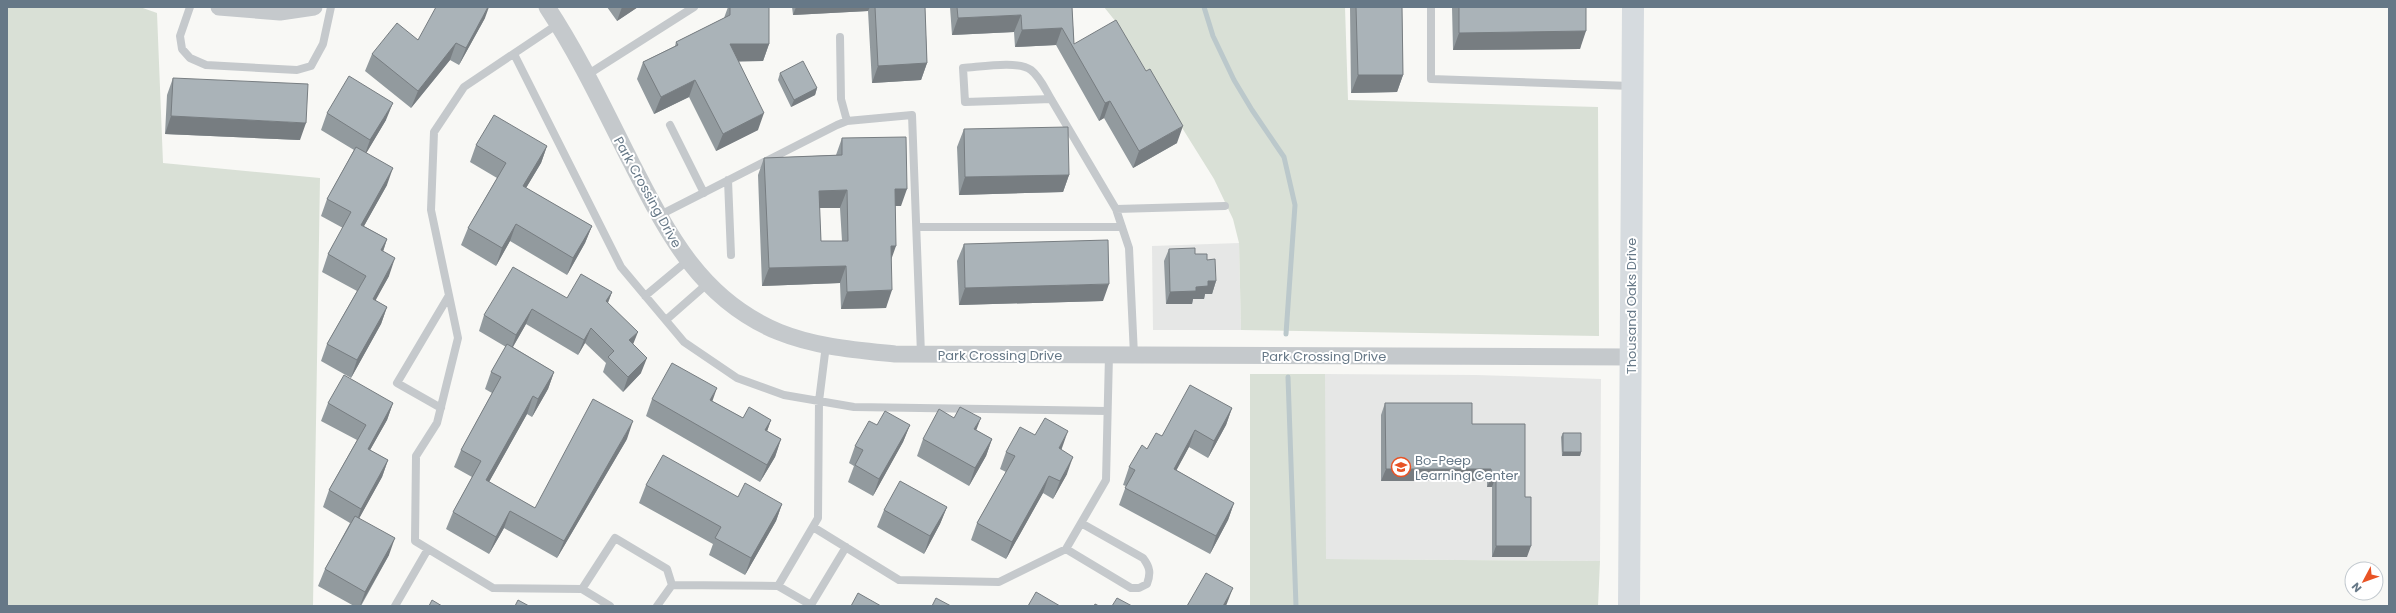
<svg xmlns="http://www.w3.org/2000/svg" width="2396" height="613" viewBox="0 0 2396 613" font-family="Poppins,sans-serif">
<rect width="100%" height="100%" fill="#f8f8f5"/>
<path fill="#e6e7e6" d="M 1239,243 L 1241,330 L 1153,330 L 1152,246 Z
M 1325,374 L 1476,375 L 1601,379 L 1600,561 L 1325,559 Z"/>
<path fill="#d9e0d6" d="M 7,7 L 140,7 L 157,13 L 163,163 L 320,178 L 313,606 L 7,606 Z
M 1104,7 L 1345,7 L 1348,100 L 1598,107 L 1599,336 L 1241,330 L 1239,243 L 1233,219 L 1214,179 L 1116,22 Z
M 1250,374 L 1325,374 L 1326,559 L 1600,561 L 1598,606 L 1250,606 Z"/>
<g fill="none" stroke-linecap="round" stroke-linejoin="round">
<path stroke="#bbc8cb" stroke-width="5" d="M 1204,7 L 1213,36 L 1234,80 L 1252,110 L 1284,157 L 1295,205 L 1286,334
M 1288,377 L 1296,606"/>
<path stroke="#c5c9cc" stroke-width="8" d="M 190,7 L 180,36 L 182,49 L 190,58 L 206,65 L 297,70 L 311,66 L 323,44 L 331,7
M 1431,7 L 1431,79 L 1631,86
M 558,24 L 464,87 L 434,132 L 431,210 L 458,338 L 437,423 L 416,456 L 415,541 L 493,588 L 582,589 L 610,606
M 840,37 L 841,99 L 847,121
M 514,54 L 621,267 L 684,342 L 737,378 L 784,395 L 854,407 L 1107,411
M 587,75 L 694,7
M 1051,99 C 1045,89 1040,77 1031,70 C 1018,60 980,67 963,68 L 965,102 L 1051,99 L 1116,209 L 1129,248 L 1134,355
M 670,125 L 704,193
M 728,180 L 731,255
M 1116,209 L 1225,206
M 658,216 L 837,125 L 847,121 L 912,115 L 921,354
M 917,227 L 1122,227
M 645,296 L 687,261
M 666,320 L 707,284
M 441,408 L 397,383 L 448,297
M 813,527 L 899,580 L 999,582 L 1066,549 L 1106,480 L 1109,355
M 1066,549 L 1131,588 L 1139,588 L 1147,584 C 1151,573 1150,567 1143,558 L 1081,523
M 672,585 L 778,586 L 818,518 L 819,401 L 826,345
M 778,586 L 811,605 L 846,547
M 582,589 L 615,538 L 667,569 L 672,585
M 395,606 L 428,549
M 657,606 L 672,585"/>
<path stroke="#c5c9cc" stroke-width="17" d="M 219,7 L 280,12 L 314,7
M 547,7 C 580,57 605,111 632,164 C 668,234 701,300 779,332 C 816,347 856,350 895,354 L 1630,357"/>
<path stroke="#d6dbdf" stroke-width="22" d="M 1629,606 L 1633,7"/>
</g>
<path fill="#929a9e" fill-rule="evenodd" d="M 607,7 L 638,7 L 617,21 Z
M 728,7 L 769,7 L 769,44 L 763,61 L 738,61 L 758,130 L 716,151 L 689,97 L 654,114 L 637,79 L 643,62 L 675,46 L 676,42 L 724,18 Z
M 792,7 L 925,7 L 927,63 L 921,80 L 872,83 L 868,11 L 793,15 Z
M 950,7 L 1072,7 L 1074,44 L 1177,143 L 1133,168 L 1104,118 L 1099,121 L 1056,45 L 1015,47 L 1014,32 L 952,35 Z
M 1350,7 L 1402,7 L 1403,75 L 1397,92 L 1351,93 Z
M 1452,7 L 1586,7 L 1580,49 L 1453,50 Z
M 485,18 L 459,65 L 450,60 L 411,108 L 365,71 L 372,54 Z
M 780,73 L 817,88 L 815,95 L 791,107 L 778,80 Z
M 173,78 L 300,140 L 165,134 L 167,95 Z
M 327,113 L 386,120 L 366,153 L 387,185 L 364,226 L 387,239 L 383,252 L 389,276 L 375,300 L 387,307 L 381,324 L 351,378 L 321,361 L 327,344 L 357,291 L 322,272 L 328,254 L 343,228 L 321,216 L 327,199 L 354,150 L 321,130 Z
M 964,129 L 1069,175 L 1063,192 L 959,195 L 957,147 Z
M 842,138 L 901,206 L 895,206 L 891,261 L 886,308 L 841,309 L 840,283 L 762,286 L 758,175 L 764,158 L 836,155 ZM 819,208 L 840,208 L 842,241 L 821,241 Z
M 476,145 L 547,146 L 541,163 L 526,188 L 592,226 L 585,243 L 567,275 L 510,241 L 496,266 L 461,245 L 468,228 L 497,178 L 470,162 Z
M 964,244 L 1103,301 L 959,305 L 957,261 Z
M 1169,249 L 1195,254 L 1207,260 L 1216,281 L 1212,294 L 1205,294 L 1204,299 L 1193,299 L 1192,304 L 1166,304 L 1164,261 Z
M 612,292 L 608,303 L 633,344 L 641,373 L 623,392 L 603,372 L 606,363 L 585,343 L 578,355 L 526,324 L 513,347 L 554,372 L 548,389 L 532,417 L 527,414 L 489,482 L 535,508 L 627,439 L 557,558 L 504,528 L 489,554 L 446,529 L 453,512 L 472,477 L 454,467 L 461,450 L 492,393 L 485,389 L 491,372 L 506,347 L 479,331 L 484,315 L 567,298 Z
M 652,399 L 712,401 L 743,418 L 771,420 L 767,431 L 781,439 L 775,457 L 760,482 L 646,416 Z
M 328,403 L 393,403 L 387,420 L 370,450 L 388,460 L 382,477 L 359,518 L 389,555 L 361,606 L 354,606 L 318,586 L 325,569 L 350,523 L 323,507 L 329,490 L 357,440 L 321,421 Z
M 1385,403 L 1472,424 L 1525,497 L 1527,557 L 1492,557 L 1492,487 L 1487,487 L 1487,481 L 1381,481 L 1381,415 Z
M 1232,408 L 1226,425 L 1208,458 L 1189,447 L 1176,470 L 1234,503 L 1228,520 L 1210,554 L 1119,505 L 1126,486 L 1123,485 L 1129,467 L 1147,449 Z
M 877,425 L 910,425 L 903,442 L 873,496 L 848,482 L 854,466 L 849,463 L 855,446 Z
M 976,430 L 992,439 L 986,456 L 969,486 L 917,456 L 923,439 Z
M 1563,433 L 1581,452 L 1580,456 L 1562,456 L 1561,437 Z
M 1035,435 L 1062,448 L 1061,450 L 1067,474 L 1053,499 L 1043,493 L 1006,559 L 971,540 L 977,523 L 1006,472 L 1000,469 L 1006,452 Z
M 646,485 L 738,497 L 782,504 L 776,521 L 745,575 L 709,555 L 713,544 L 639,503 Z
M 947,507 L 940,524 L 924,554 L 877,527 L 884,510 Z"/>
<path fill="#777d81" d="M 488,7 L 489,7 L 485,18 L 459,65 L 466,48 Z
M 622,7 L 638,7 L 617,21 Z
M 796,7 L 870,7 L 868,11 L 793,15 Z
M 1021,15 L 1014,32 L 952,35 L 958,18 Z
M 1062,28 L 1056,45 L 1015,47 L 1022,30 Z
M 1586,31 L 1580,49 L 1453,50 L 1459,33 Z
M 456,43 L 450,60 L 411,108 L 418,91 Z
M 730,44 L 769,44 L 763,61 L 723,62 Z
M 927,63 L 921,80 L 872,83 L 878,66 Z
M 1358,75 L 1403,75 L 1397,92 L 1351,93 Z
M 695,80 L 689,97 L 654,114 L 661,97 Z
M 817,88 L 815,95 L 791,107 L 794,100 Z
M 1110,101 L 1104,118 L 1099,121 L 1105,103 Z
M 393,103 L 386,120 L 364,157 L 370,140 Z
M 764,113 L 758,130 L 716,151 L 723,134 Z
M 171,116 L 306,123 L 300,140 L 165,134 Z
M 1183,126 L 1177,143 L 1133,168 L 1139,151 Z
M 547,146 L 541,163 L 517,203 L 523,186 Z
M 393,168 L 387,185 L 355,242 L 361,225 Z
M 1069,175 L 1063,192 L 959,195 L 965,177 Z
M 895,189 L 907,189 L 901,206 L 888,206 Z
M 847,190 L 840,208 L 813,208 L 819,191 Z
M 516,224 L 510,241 L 496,266 L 502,248 Z
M 592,226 L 585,243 L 567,275 L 573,258 Z
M 387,239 L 381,257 L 381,250 Z
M 891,246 L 896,246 L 890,263 Z
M 395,258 L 389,276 L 367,316 L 373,299 Z
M 846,266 L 840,283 L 762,286 L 769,268 Z
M 1208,281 L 1216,281 L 1212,294 L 1205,294 L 1204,299 L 1193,299 L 1192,304 L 1166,304 L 1170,292 L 1196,287 Z
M 1109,284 L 1103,301 L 959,305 L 965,288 Z
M 892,290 L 886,308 L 841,309 L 847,292 Z
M 612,292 L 606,307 L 606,301 Z
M 387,307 L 381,324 L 351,378 L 357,360 Z
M 532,309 L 526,324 L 511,350 L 516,335 Z
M 591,328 L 585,343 L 578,355 L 584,340 Z
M 638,332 L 632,347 L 629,340 Z
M 647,358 L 641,373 L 623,392 L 628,377 Z
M 554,372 L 548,389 L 532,417 L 538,399 Z
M 717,388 L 711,405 L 710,400 Z
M 533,396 L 527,414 L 480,498 L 486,480 Z
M 393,403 L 387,420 L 361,466 L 368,449 Z
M 1232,408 L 1226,425 L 1208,458 L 1214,441 Z
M 981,418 L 974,436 L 974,429 Z
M 771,420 L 765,437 L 765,430 Z
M 633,421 L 627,439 L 557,558 L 564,541 Z
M 910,425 L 903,442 L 873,496 L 879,479 Z
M 1195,430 L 1189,447 L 1168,486 L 1174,469 Z
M 1068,431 L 1062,448 L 1052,466 L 1059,448 Z
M 781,439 L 775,457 L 760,482 L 767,465 Z
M 992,439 L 986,456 L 969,486 L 975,468 Z
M 1563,452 L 1581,452 L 1580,456 L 1562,456 Z
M 1073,457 L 1067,474 L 1053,499 L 1060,481 Z
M 388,460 L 382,477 L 355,526 L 361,509 Z
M 1386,469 L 1491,469 L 1487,481 L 1381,481 Z
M 1049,476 L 1043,493 L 1006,559 L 1012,542 Z
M 1492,476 L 1496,476 L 1492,487 L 1487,487 Z
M 1234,503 L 1228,520 L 1210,554 L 1216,536 Z
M 782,504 L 776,521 L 745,575 L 751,558 Z
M 947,507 L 940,524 L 924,554 L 930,536 Z
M 510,511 L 504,528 L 489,554 L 496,537 Z
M 395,538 L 389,555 L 360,606 L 365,592 Z
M 1496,546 L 1531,546 L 1527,557 L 1492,557 Z
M 1233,588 L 1226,606 L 1223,606 Z"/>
<path fill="#aab3b8" stroke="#777d81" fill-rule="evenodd" d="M 436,7 L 488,7 L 466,48 L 456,43 L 418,91 L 372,54 L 397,23 L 418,40 Z
M 730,7 L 769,7 L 769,44 L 730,44 L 764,113 L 723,134 L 695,80 L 661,97 L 643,62 L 678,45 L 676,42 L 730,15 Z
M 875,7 L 925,7 L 927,63 L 878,66 Z
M 957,7 L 1072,7 L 1074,44 L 1116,20 L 1146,71 L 1150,69 L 1183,126 L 1139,151 L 1110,101 L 1105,103 L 1062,28 L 1022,30 L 1021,15 L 958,18 Z
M 1356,7 L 1402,7 L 1403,75 L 1358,75 Z
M 1459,7 L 1586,7 L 1586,31 L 1459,33 Z
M 803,61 L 817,88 L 794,100 L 780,73 Z
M 349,76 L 393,103 L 370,140 L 327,113 Z
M 173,78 L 308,84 L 306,123 L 171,116 Z
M 494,115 L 547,146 L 523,186 L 592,226 L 573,258 L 516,224 L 502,248 L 468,228 L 506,163 L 476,145 Z
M 1068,127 L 1069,175 L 965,177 L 964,129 Z
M 906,137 L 907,189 L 895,189 L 896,246 L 891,246 L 892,290 L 847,292 L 846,266 L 769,268 L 764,158 L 842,155 L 842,138 ZM 847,190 L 848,241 L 821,241 L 819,191 Z
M 356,147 L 393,168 L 361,225 L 387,239 L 381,250 L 395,258 L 373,299 L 387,307 L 357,360 L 327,344 L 366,276 L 328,254 L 351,212 L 327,199 Z
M 1108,240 L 1109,284 L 965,288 L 964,244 Z
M 1195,248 L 1195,254 L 1207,254 L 1207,260 L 1215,259 L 1216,281 L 1208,281 L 1208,286 L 1196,287 L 1196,291 L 1170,292 L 1169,249 Z
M 513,267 L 567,298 L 581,274 L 612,292 L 606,301 L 638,332 L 629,340 L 647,358 L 628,377 L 608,357 L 614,351 L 591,328 L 584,340 L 532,309 L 516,335 L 484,315 Z
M 507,344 L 554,372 L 538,399 L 533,396 L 486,480 L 535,508 L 593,399 L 633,421 L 564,541 L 510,511 L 496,537 L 453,512 L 481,461 L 461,450 L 501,377 L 491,372 Z
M 672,363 L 717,388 L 710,400 L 743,418 L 749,407 L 771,420 L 765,430 L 781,439 L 767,465 L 652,399 Z
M 344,375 L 393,403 L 368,449 L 388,460 L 361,509 L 329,490 L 366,425 L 328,403 Z
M 1190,385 L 1232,408 L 1214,441 L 1195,430 L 1174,469 L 1234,503 L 1216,536 L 1125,488 L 1135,470 L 1129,467 L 1142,445 L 1147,449 L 1156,433 L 1162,436 Z
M 1385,403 L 1472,403 L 1472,424 L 1525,424 L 1525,497 L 1531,497 L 1531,546 L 1496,546 L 1496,476 L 1492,476 L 1491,469 L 1386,469 Z
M 960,407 L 981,418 L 974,429 L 992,439 L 975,468 L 923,439 L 939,409 L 954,418 Z
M 885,411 L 910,425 L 879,479 L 855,465 L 863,450 L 855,446 L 869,421 L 877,425 Z
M 1045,418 L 1068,431 L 1059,448 L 1073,457 L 1060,481 L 1049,476 L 1012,542 L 977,523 L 1015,456 L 1006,452 L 1020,427 L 1035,435 Z
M 1563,433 L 1581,433 L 1581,452 L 1563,452 Z
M 663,455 L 738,497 L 745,483 L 782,504 L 751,558 L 715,538 L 721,527 L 646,485 Z
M 900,481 L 947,507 L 930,536 L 884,510 Z
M 355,516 L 395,538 L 365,592 L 325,569 Z
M 1206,573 L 1233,588 L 1223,606 L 1187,606 Z
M 1036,592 L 1060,606 L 1028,606 Z
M 858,593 L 881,606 L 851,606 Z
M 936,598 L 951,606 L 932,606 Z
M 1117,598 L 1132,606 L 1112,606 Z
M 432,600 L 442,606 L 429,606 Z
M 518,600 L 529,606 L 515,606 Z
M 1095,604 L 1099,606 L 1094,606 Z"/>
<defs>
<g id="school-ring" transform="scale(1)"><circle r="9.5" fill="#fff" stroke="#e85325" stroke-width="1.5"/><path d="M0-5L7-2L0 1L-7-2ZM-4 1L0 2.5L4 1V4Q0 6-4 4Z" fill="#e85325"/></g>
</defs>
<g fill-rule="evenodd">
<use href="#school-ring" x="1401" y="467"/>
</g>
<g text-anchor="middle" stroke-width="4" stroke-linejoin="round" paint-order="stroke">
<g font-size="13" fill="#667887" stroke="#fff">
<text transform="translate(648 192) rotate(61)" y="5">Park Crossing Drive</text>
<text transform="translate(1631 306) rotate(-90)" y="5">Thousand Oaks Drive</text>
<text x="1000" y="360">Park Crossing Drive</text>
<text x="1324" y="361">Park Crossing Drive</text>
</g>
<g font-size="13" fill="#667887" stroke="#fff" text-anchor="start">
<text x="1415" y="465">Bo-Peep<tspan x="1415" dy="15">Learning Center</tspan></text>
</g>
</g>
<rect width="2396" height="613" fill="none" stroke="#667887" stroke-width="16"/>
<g transform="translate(2364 581) rotate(229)"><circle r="19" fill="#ffffff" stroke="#c2c9cf"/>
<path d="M0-3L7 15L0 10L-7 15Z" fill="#e85325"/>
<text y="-6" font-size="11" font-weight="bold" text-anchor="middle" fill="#667887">N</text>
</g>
</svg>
